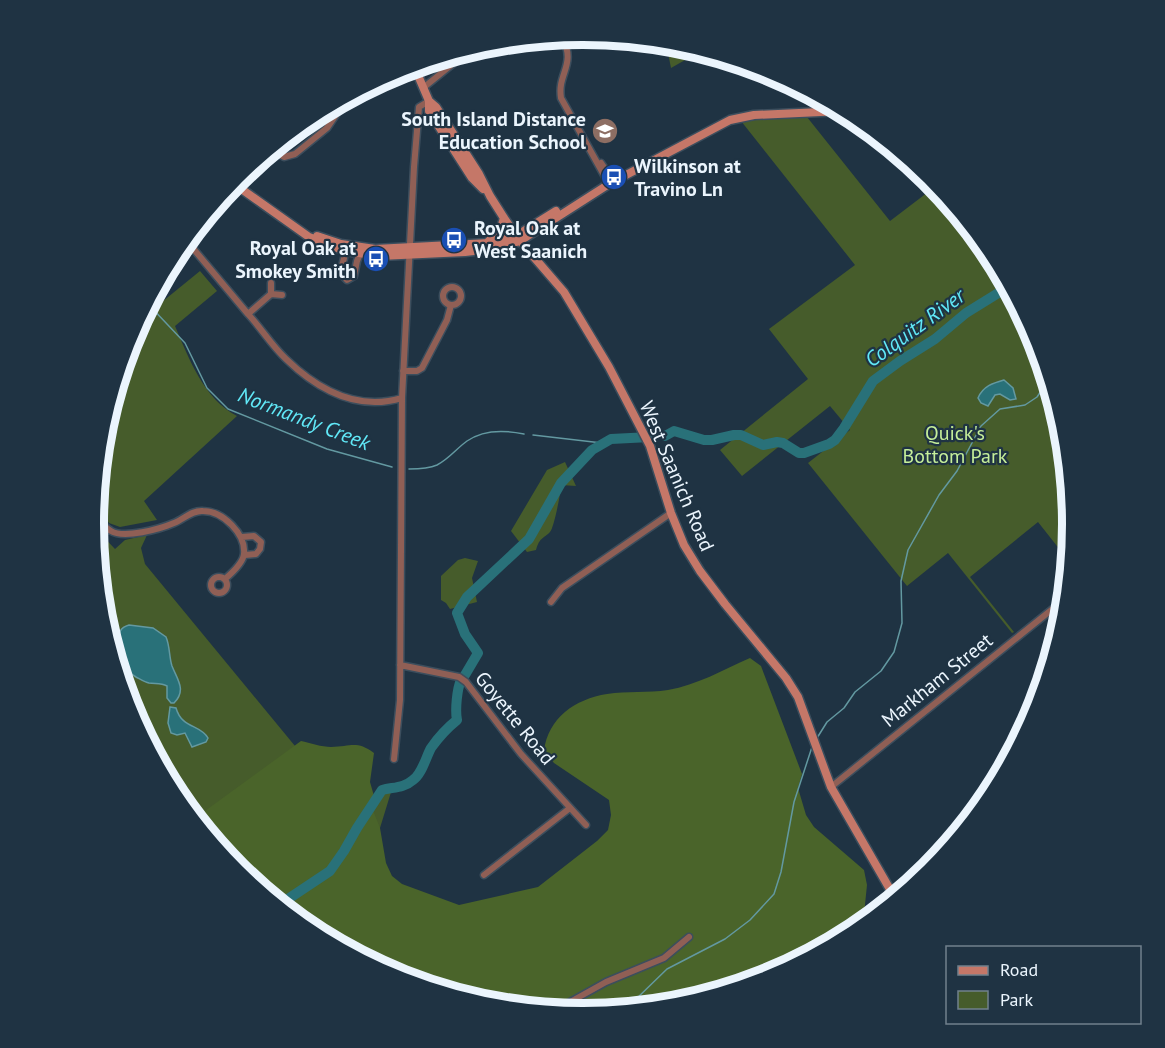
<svg xmlns="http://www.w3.org/2000/svg" width="1165" height="1048" viewBox="0 0 1165 1048" font-family="'PT Sans',sans-serif">
<rect width="100%" height="100%" fill="#1f3343"/>
<path fill="#465c2b" d="M 666,43 L 701,51 L 671,68 Z
M 807,117 L 890,221 L 936,186 L 990,252 L 1035,337 L 1063,429 L 1072,524 L 1068,560 L 1038,522 L 970,577 L 1014,632 L 1012,633 L 948,553 L 907,586 L 808,463 L 850,430 L 830,406 L 742,476 L 720,450 L 808,379 L 769,329 L 855,265 L 741,121 Z
M 200,271 L 217,291 L 175,326 C 189,359 204,399 237,416 L 144,501 L 157,520 L 120,527 L 109,523 L 95,503 L 102,428 L 130,336 L 150,300 L 157,306 Z
M 565,462 L 576,486 L 561,485 C 561,492 554,528 550,532 C 542,540 540,537 536,550 L 527,552 L 511,531 L 547,470 Z
M 93,526 L 115,549 L 125,540 L 147,535 L 141,548 L 145,564 L 356,820 L 380,790 L 392,789 L 343,948 L 310,931 L 236,870 L 175,796 L 130,711 L 102,619 Z
M 465,558 L 478,561 L 472,578 L 477,602 L 450,609 L 446,603 L 441,600 L 441,576 L 458,560 Z"/>
<path fill="#4a642a" d="M 750,658 L 761,666 L 802,774 L 798,788 L 806,815 L 814,827 L 864,870 L 867,885 L 863,924 L 854,931 L 770,976 L 678,1004 L 582,1013 L 487,1004 L 395,976 L 310,931 L 236,870 L 194,819 L 301,741 C 310,743 322,747 331,747 C 351,747 356,740 374,753 L 370,782 L 374,796 L 372,808 L 380,828 L 386,863 L 392,876 L 402,884 L 459,905 L 538,887 L 597,841 L 608,830 L 611,815 L 609,800 L 554,763 L 544,751 C 548,718 575,699 607,694 C 627,691 648,693 668,690 C 697,685 723,670 750,658 Z"/>
<path fill="#297179" stroke="#6399a1" stroke-width="1.5" d="M 1004,380 L 1013,388 L 1016,399 L 1010,400 L 1000,394 L 995,395 L 988,406 L 981,403 L 978,398 C 983,386 993,383 1004,380 Z
M 129,625 L 153,628 L 166,637 C 170,646 169,657 172,666 C 177,679 187,690 174,703 L 171,703 L 167,698 L 167,686 C 161,683 156,684 149,683 C 145,682 140,679 136,677 C 122,668 116,660 118,643 C 119,633 119,628 129,625 Z
M 170,707 L 176,708 C 182,729 200,724 208,738 L 206,742 L 192,747 L 185,733 L 177,735 L 171,733 L 168,723 Z"/>
<g fill="none" stroke-linecap="round" stroke-linejoin="round">
<path stroke="#6399a1" stroke-width="1.5" d="M 148,304 L 185,343 L 207,388 L 228,409 L 327,449 L 392,467
M 533,435 L 602,443
M 409,469 C 418,469 428,469 437,465 C 449,459 457,448 467,441 C 484,429 505,430 524,434
M 817,738 L 827,722 L 844,708 L 855,692 L 881,671 L 894,652 L 902,623 L 901,581 L 908,550 L 939,495 L 957,471 L 981,426 L 1000,409 L 1025,405 L 1037,397 L 1048,381
M 610,1011 L 632,1003 L 667,969 L 725,939 L 750,920 L 774,894 L 781,872 L 794,802 L 812,747"/>
<path stroke="#297179" stroke-width="10" d="M 665,436 L 674,431 L 704,440 L 712,440 L 734,435 L 741,435 L 763,445 L 777,442 L 783,443 L 799,453 L 804,453 L 829,444 L 835,440 L 844,428 L 873,381 L 900,361 L 935,339 L 966,313 L 1008,287
M 465,675 L 478,653 L 465,634 L 457,613 L 467,597 L 529,539 L 561,483 L 592,450 L 611,439 L 650,437
M 279,905 L 330,871 L 344,851 L 357,828 L 382,790 C 393,787 404,788 413,780 C 422,774 426,757 431,748 C 438,738 447,728 457,720 C 455,710 457,689 461,680"/>
<g stroke="#3c4e5d" stroke-width="9">
<path id="street" d="M 562,37 C 577,65 557,73 561,98 L 609,184
M 423,88 L 471,49
M 271,149 L 284,157 L 295,154 L 327,128 L 348,97
M 601,163 L 613,181
M 186,240 C 206,264 227,289 248,314 C 261,328 272,346 286,359 C 318,390 358,411 402,398
M 345,251 C 345,259 340,269 341,274 L 347,280 L 354,276 L 357,261 L 360,254
M443 296a9 9 0 1 1 18 0a9 9 0 1 1-18 0Z
M 271,294 L 271,283
M 248,314 L 271,294 L 282,295
M 403,371 L 417,371 L 422,368 L 447,320 L 451,305
M 94,515 C 99,521 104,527 111,531 C 124,539 160,529 174,523 C 184,519 192,510 203,511 C 223,511 246,534 244,554 C 243,563 232,573 225,579
M 242,537 L 254,536 L 261,542 L 260,549 L 256,554 L 245,555
M211 585a8 8 0 1 1 16 0a8 8 0 1 1-16 0Z
M 551,602 L 562,588 L 671,513
M 400,665 L 459,677 L 466,682 L 521,754 L 586,825
M 394,759 L 400,700 L 402,398 L 414,167 L 419,107 L 429,101
M 831,787 L 1065,599
M 484,875 L 570,808
M 554,1011 L 606,982 L 664,958 L 689,937"/>
</g>
<g stroke="#3c4e5d" stroke-width="11">
<path id="secondary" d="M 414,66 L 429,101 L 429,111 L 472,178 L 483,189
M 429,101 L 436,107 L 479,174 L 490,196 L 504,218 L 520,241 L 564,292 L 609,367 L 650,446 L 671,513 L 684,545 L 700,571 L 725,604 L 786,678 L 798,697 L 831,787 L 895,898
M 233,183 L 309,237 L 345,251 L 380,256 L 465,252 L 491,249 L 520,241 L 609,184 L 730,120 L 754,115 L 842,111
M 317,236 L 341,244 L 375,249 L 489,243 L 516,236 L 556,211
M 487,243 L 501,228 L 504,218"/>
</g>
<use href="#street" stroke="#905f55" stroke-width="6"/>
<use href="#secondary" stroke="#c57768" stroke-width="8"/>
</g>
<defs>
<g id="school-disc" transform="scale(1.35)"><circle r="9.5" fill="#8d6e63" stroke="#1f3343"/><path d="M0-5L7-2L0 1L-7-2ZM-4 1L0 2.5L4 1V4Q0 6-4 4Z" fill="#fff"/></g>
<g id="bus-disc" transform="scale(1.35)"><circle r="9.5" fill="#1a4fb4" stroke="#1f3343"/><path d="M-5-6H5V4H4V6H2V4H-2V6H-4V4H-5ZM-3.5-4V0h7V-4ZM-3.5 1.2v1.5H-2V1.2ZM2 1.2v1.5H3.5V1.2Z" fill="#fff"/></g>
</defs>
<g fill-rule="evenodd">
<use href="#school-disc" x="605" y="131"/>
<use href="#bus-disc" x="614" y="177"/>
<use href="#bus-disc" x="454" y="240"/>
<use href="#bus-disc" x="376" y="259"/>
</g>
<g text-anchor="middle" stroke-width="4.5" stroke-linejoin="round" paint-order="stroke">
<g font-size="20" font-weight="bold" fill="#ebf5fd" stroke="#1f3343" text-anchor="end">
<text x="586" y="126">South Island Distance<tspan x="586" dy="23">Education School</tspan></text>
<text x="634" y="173" text-anchor="start">Wilkinson at<tspan x="634" dy="23">Travino Ln</tspan></text>
<text x="474" y="235" text-anchor="start">Royal Oak at<tspan x="474" dy="23">West Saanich</tspan></text>
<text x="356" y="255">Royal Oak at<tspan x="356" dy="23">Smokey Smith</tspan></text>
</g>
<g font-size="20" fill="#c6ef9a" stroke="#1f3343">
<text x="955" y="440">Quick's<tspan x="955" dy="23">Bottom Park</tspan></text>
</g>
<g font-size="20" fill="#ebf5fd" stroke="#1f3343">
<text transform="translate(677 476) rotate(67)" y="7">West Saanich Road</text>
<text transform="translate(937 680) rotate(-39)" y="7">Markham Street</text>
<text transform="translate(515 718) rotate(51)" y="7">Goyette Road</text>
</g>
<g font-size="21" font-style="italic" fill="#61e9f8" stroke="#1f3343">
<text transform="translate(915 328) rotate(-36)" y="7">Colquitz River</text>
<text transform="translate(304 419) rotate(21)" y="7">Normandy Creek</text>
</g>
</g>
<path d="M0 0H1165V1048H0ZM104 524a479 479 0 1 1 958 0a479 479 0 1 1-958 0Z" fill="#1f3343" fill-rule="evenodd"/>
<path fill="none" stroke="#ebf5fd" stroke-width="8" d="M104 524a479 479 0 1 1 958 0a479 479 0 1 1-958 0Z"/>
<rect x="946" y="946" width="195" height="78" fill="#1f3343" stroke="#71818d" stroke-width="1.5"/>
<rect x="958" y="966" width="30" height="9" fill="#c57768" stroke="#71818d" stroke-width="1.5"/>
<text x="1000" y="976" font-size="18" fill="#ebf5fd">Road</text>
<rect x="958" y="991" width="30" height="18" fill="#465c2b" stroke="#71818d" stroke-width="1.5"/>
<text x="1000" y="1006" font-size="18" fill="#ebf5fd">Park</text>
</svg>
